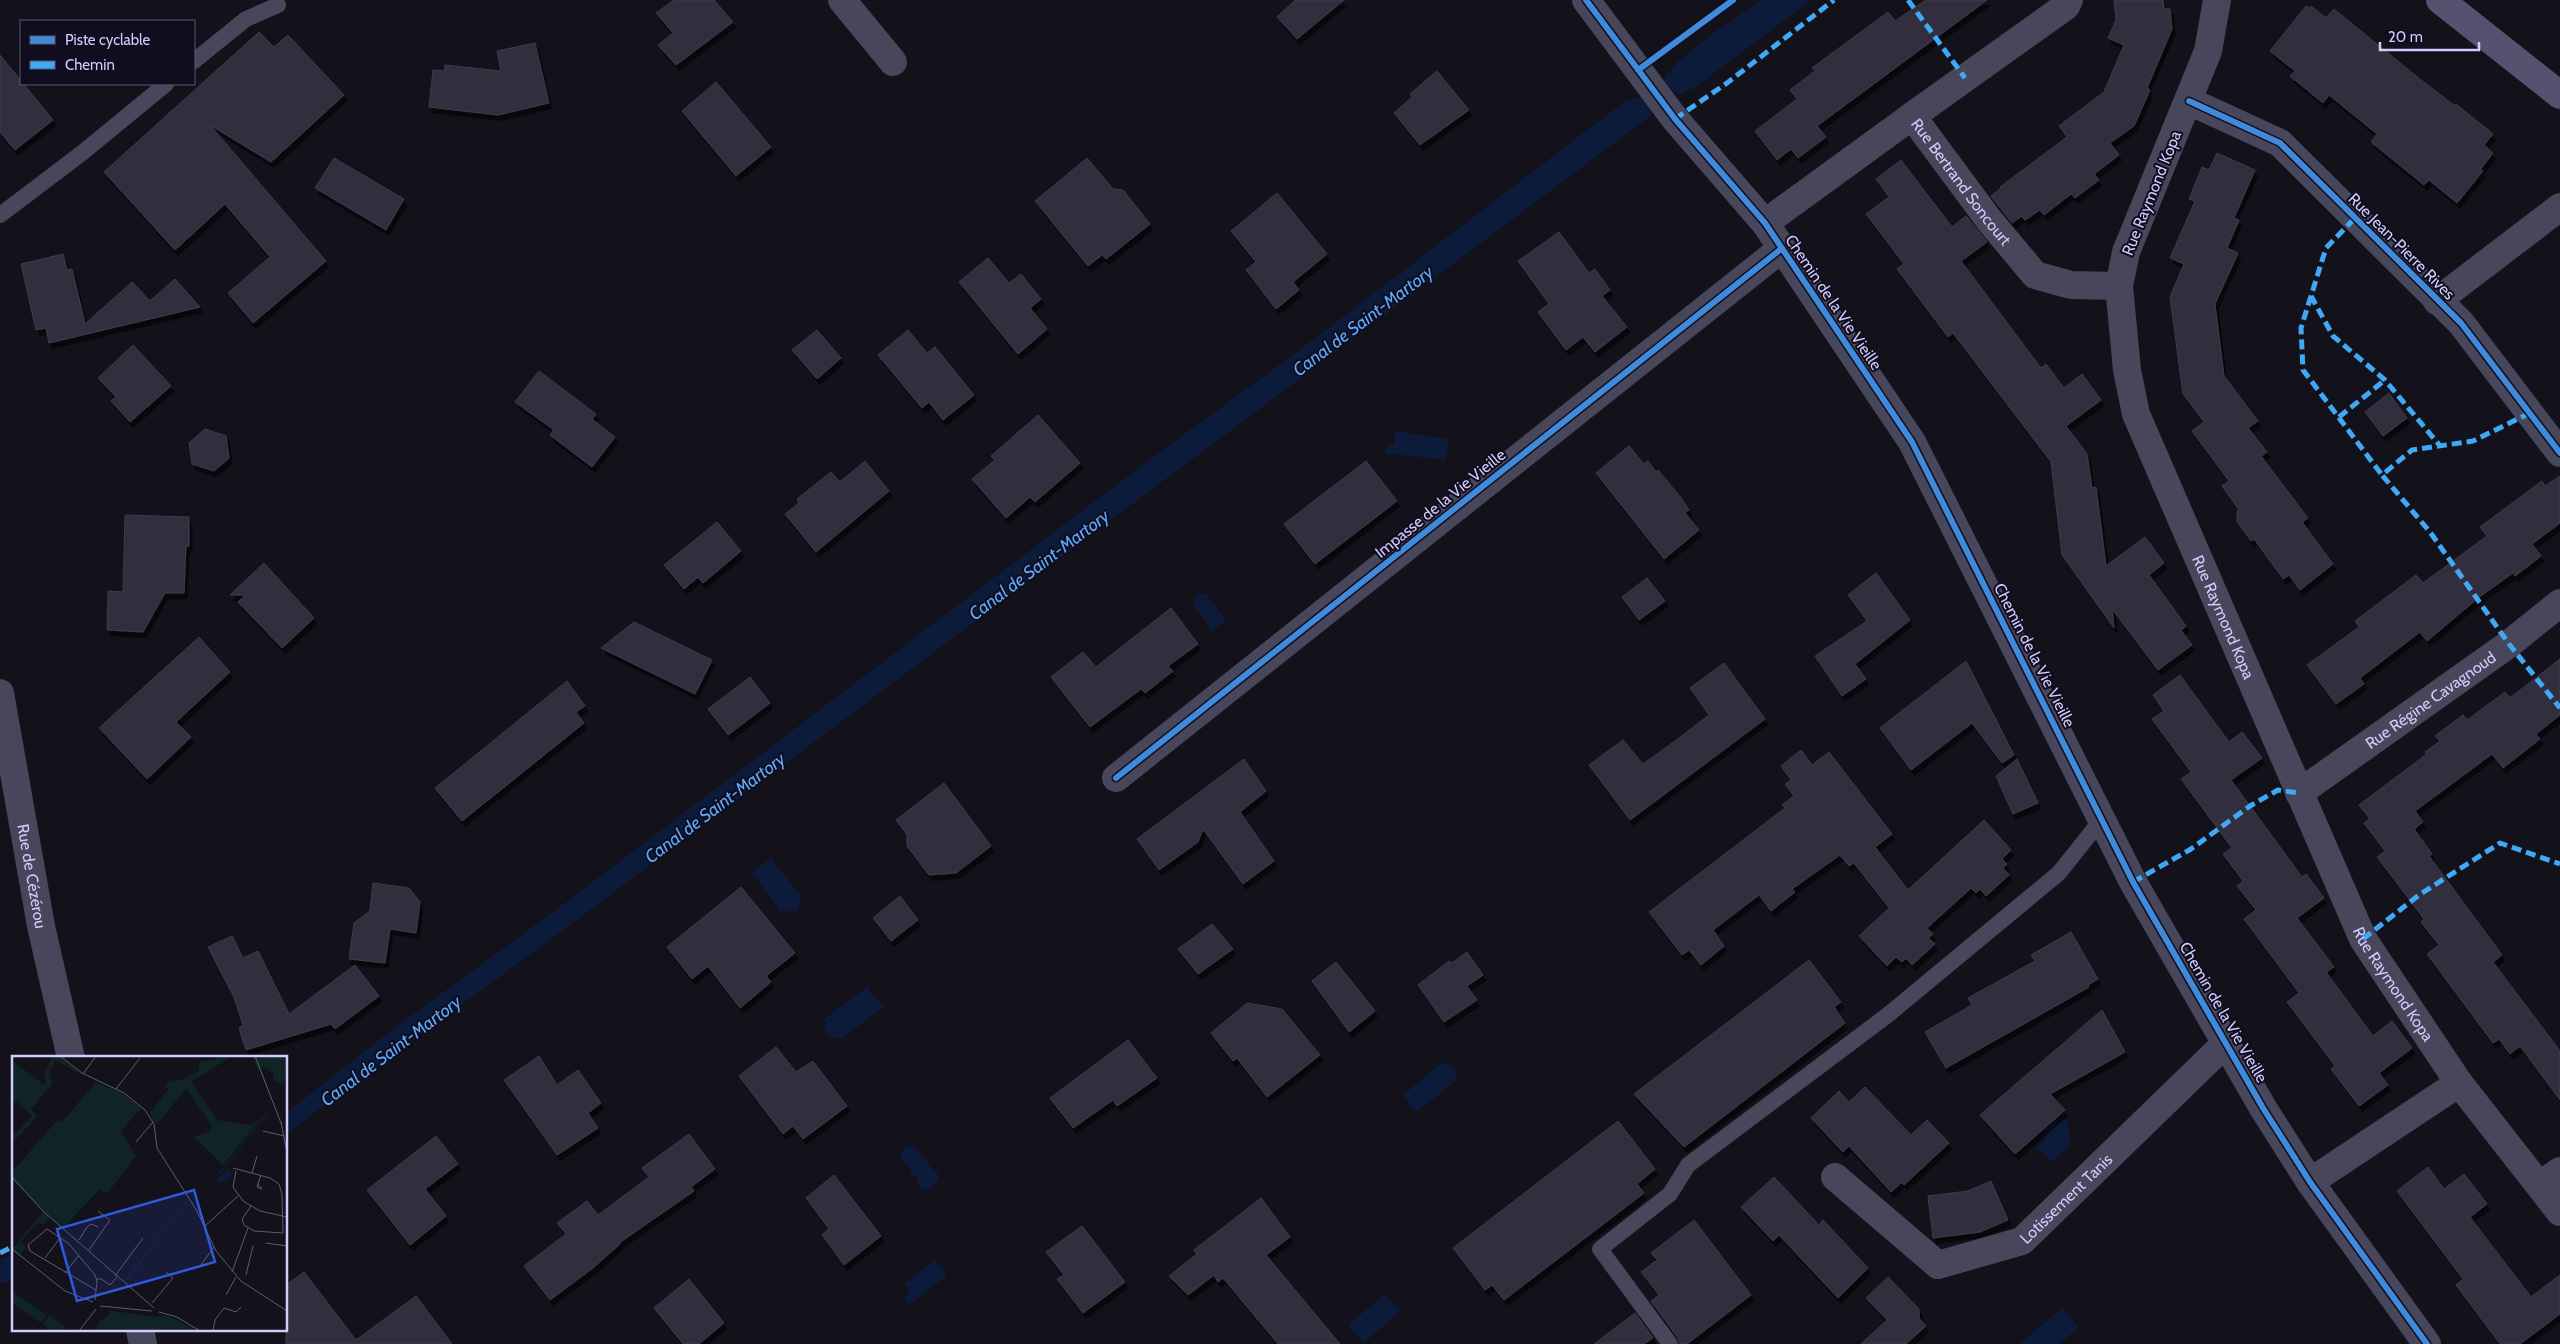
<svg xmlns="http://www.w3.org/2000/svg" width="2560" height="1344" viewBox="0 0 2560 1344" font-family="Cabin,sans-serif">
<defs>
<filter id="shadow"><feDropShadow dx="3" dy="5.5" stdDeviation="0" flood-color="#0009"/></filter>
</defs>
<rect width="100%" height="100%" fill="#13111a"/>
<path fill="#0d1b3a" d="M 1761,0 L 1811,0 L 1696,87 L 1680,94 L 1674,93 L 1664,81 C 1673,57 1738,17 1761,0 Z
M 1645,96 L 1654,107 L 1652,115 L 570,925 L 286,1134 L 286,1113 L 389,1032 L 557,909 L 1153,457 L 1297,352 L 1625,101 Z
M 1395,431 L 1449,439 L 1446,460 L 1385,453 L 1387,445 L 1394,444 Z
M 1198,594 L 1206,594 L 1226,620 L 1212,631 L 1193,604 L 1194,598 Z
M 771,858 L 801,896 C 796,906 805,910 788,912 L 785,909 L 781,912 L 752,873 Z
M 867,987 L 884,1007 L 839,1040 L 826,1035 L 824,1028 L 826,1023 L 823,1020 Z
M 1443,1062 L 1454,1067 L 1457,1080 L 1416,1112 L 1403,1095 Z
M 2067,1120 L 2071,1145 L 2052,1162 L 2037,1147 L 2047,1137 L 2040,1124 Z
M 909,1146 C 925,1149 924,1165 937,1172 L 939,1179 C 933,1188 931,1191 920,1188 L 916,1177 L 911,1175 L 910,1168 L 900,1159 L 902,1150 Z
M 14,1254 L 14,1280 L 0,1284 L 0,1260 Z
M 935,1260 L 947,1275 L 909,1305 L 904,1298 L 910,1292 L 904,1284 Z
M 1385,1294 L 1400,1311 L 1364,1343 L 1348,1325 Z
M 2062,1308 L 2079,1327 L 2059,1344 L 2019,1344 Z"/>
<path fill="#312e3c" stroke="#3e3b4e" filter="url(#shadow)" d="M 674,0 L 714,0 L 733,22 L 676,65 L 658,45 L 673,33 L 656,13 Z
M 1295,0 L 1344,0 L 1297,39 L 1277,17 Z
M 1926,0 L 1987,0 L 1817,126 L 1826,137 L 1798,158 L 1791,149 L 1777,160 L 1755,131 L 1797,99 L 1790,90 L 1815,71 L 1812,68 L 1888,12 L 1895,21 Z
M 2114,0 L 2163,0 L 2164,9 L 2170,9 L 2172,29 L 2147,88 L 2150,90 L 2134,126 L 2110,143 L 2119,155 L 2094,174 L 2099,180 L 2075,198 L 2071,194 L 2044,215 L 2040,210 L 2025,220 L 2022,216 L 2012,223 L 1991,196 L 2001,188 L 2000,187 L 2067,137 L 2059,126 L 2104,92 L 2124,45 L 2108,38 L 2116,20 Z
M 2306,6 L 2309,8 L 2311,6 L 2326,18 L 2334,9 L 2421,80 L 2455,106 L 2456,104 L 2493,134 L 2484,145 L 2493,153 L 2480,170 L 2483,171 L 2457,203 L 2429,180 L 2424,185 L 2371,142 L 2377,134 L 2329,95 L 2323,103 L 2290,76 L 2295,71 L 2270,51 Z
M 259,32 L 274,47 L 288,35 L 344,95 L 271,162 L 210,125 L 326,261 L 253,323 L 228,293 L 270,257 L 225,204 L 175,250 L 104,172 Z
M 535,43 L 549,103 L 498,115 L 429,107 L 433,70 L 444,71 L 445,65 L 501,71 L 497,51 Z
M 0,55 L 53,120 L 15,150 L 0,132 Z
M 1437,71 L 1469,110 L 1420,145 L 1394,113 L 1412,97 L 1410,94 Z
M 716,82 L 771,147 L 736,176 L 682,111 Z
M 2217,153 L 2255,170 L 2234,218 L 2239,220 L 2227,248 L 2238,253 L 2215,304 L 2224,376 L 2258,421 L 2248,428 L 2267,452 L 2261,456 L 2308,518 L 2302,522 L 2333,564 L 2300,590 L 2289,575 L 2283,579 L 2254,539 L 2251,541 L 2237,522 L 2237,512 L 2239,510 L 2222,486 L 2229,481 L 2192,431 L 2204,422 L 2183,394 L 2170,297 L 2184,264 L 2170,258 L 2195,201 L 2189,199 L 2202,167 L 2209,170 Z
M 334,158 L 404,199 L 386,230 L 315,188 Z
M 1087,158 L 1113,189 L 1123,190 L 1150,224 L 1106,259 L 1102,255 L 1088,266 L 1035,201 Z
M 1901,160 L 1952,227 L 1966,216 L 1987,242 L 1961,261 L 2041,368 L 2046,364 L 2064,388 L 2082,374 L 2101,400 L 2066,426 L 2087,454 L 2092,488 L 2096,487 L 2106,566 L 2145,537 L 2164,563 L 2149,575 L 2186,626 L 2181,630 L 2192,645 L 2158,670 L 2112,609 L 2114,628 L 2062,555 L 2051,462 L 1953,333 L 1948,337 L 1897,269 L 1904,264 L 1866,214 L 1889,197 L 1876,179 Z
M 1277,193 L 1327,254 L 1293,282 L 1299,290 L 1276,309 L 1246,270 L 1256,262 L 1231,231 Z
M 1559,232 L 1589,273 L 1595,269 L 1610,290 L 1602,296 L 1627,327 L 1595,352 L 1583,337 L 1566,350 L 1538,312 L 1549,304 L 1518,261 Z
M 63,254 L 67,270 L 72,269 L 85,324 L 132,282 L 150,301 L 175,279 L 200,307 L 49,343 L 46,328 L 36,330 L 21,264 Z
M 988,258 L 1009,283 L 1021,274 L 1041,299 L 1030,308 L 1047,329 L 1018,354 L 959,282 Z
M 817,330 L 841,358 L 817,379 L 792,350 Z
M 908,330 L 927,353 L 935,347 L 974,395 L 943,420 L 929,402 L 922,408 L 878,355 Z
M 133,345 L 171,386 L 130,422 L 111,401 L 116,397 L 98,378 Z
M 539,371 L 596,414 L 592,419 L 615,437 L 592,467 L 550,435 L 554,430 L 515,402 Z
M 2389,393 L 2407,418 L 2383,436 L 2365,412 Z
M 1038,415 L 1080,463 L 1035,502 L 1030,497 L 1006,518 L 972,479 L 995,460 L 991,456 Z
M 205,429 L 226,436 L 229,458 L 214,471 L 192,464 L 189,443 Z
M 1629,446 L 1644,464 L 1648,461 L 1656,472 L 1658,470 L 1682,499 L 1689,510 L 1685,513 L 1699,530 L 1664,559 L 1596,473 Z
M 865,461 L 889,491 L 816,552 L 785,514 L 799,503 L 797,499 L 831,472 L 840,482 Z
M 1366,461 L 1397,501 L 1315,564 L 1284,524 Z
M 2560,476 L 2560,523 L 2532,544 L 2541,556 L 2515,576 L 2513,573 L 2478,598 L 2427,641 L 2420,632 L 2360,678 L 2364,684 L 2336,704 L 2307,665 L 2359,627 L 2355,621 L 2416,575 L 2423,583 L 2487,536 L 2480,527 L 2542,481 L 2545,486 Z
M 125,515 L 189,517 L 189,546 L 186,546 L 184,593 L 165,593 L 143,632 L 107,630 L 108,591 L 123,592 Z
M 717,522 L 741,551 L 703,583 L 698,577 L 684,589 L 664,565 Z
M 264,563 L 314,618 L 282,648 L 238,602 L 245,595 L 230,595 Z
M 1876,573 L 1910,620 L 1855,664 L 1866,679 L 1842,696 L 1815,656 L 1867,621 L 1848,595 Z
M 1647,578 L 1665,601 L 1639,620 L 1622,597 Z
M 1171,608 L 1198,644 L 1168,666 L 1173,671 L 1145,693 L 1141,689 L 1090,727 L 1051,677 L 1083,652 L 1096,667 Z
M 634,622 L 712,660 L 695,694 L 601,648 Z
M 199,637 L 230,672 L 176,722 L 191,737 L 147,779 L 99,728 Z
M 2560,659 L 2560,715 L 2536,734 L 2540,739 L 2503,768 L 2492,754 L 2415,811 L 2423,822 L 2414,829 L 2432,854 L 2429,856 L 2502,955 L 2493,962 L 2560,1051 L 2560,1100 L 2520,1046 L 2510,1054 L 2499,1039 L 2493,1043 L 2427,954 L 2439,945 L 2421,922 L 2424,919 L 2377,857 L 2385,851 L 2364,823 L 2370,819 L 2359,805 L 2427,754 L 2425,752 L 2440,741 L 2435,736 L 2463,715 L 2467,720 L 2505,692 L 2510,698 Z
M 1966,661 L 2014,755 L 2002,763 L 1972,723 L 1911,770 L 1880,728 Z
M 1724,663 L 1765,719 L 1630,820 L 1589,765 L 1623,740 L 1643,764 L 1675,741 L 1709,715 L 1690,688 Z
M 2180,675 L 2229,742 L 2242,732 L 2262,758 L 2231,780 L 2302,877 L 2306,874 L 2324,898 L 2297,918 L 2334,967 L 2326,972 L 2373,1036 L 2392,1021 L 2412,1048 L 2379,1073 L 2388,1085 L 2359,1106 L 2331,1069 L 2335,1066 L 2287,1002 L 2299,993 L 2244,919 L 2256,910 L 2237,886 L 2243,881 L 2223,854 L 2232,848 L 2181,779 L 2191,772 L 2152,719 L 2164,711 L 2153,695 Z
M 750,677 L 770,703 L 728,735 L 708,709 Z
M 567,681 L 585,706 L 576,712 L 584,723 L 462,821 L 435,788 Z
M 1801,750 L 1812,765 L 1829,752 L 1892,834 L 1875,847 L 1908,890 L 1984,820 L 2011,850 L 2002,859 L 2007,864 L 2003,868 L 2009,875 L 1986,896 L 1980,889 L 1976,893 L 1971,888 L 1927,928 L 1933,934 L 1928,938 L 1935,944 L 1912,965 L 1906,958 L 1902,962 L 1896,957 L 1887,966 L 1859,936 L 1889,908 L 1854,863 L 1849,866 L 1840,855 L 1792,889 L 1795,892 L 1771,911 L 1759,895 L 1713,930 L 1724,946 L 1701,965 L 1689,950 L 1682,955 L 1649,912 L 1785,808 L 1782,805 L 1794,796 L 1785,784 L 1791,780 L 1781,766 Z
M 1244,759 L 1266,791 L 1240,812 L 1274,861 L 1243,884 L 1203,829 L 1198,842 L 1159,870 L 1137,839 Z
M 2017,759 L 2038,803 L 2013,814 L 1996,776 Z
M 944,783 L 991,846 L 956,873 L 929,875 L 907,846 L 907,835 L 896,820 Z
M 373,883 L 409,888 L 420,902 L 416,933 L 390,929 L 385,963 L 349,959 L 354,923 L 370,911 Z
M 741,887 L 795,953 L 766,976 L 771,982 L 740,1008 L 708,966 L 692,979 L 667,947 Z
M 900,896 L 918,920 L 891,941 L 873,918 Z
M 1212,924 L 1233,949 L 1198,974 L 1178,949 Z
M 2071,932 L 2098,979 L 2088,985 L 2089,987 L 1946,1068 L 1925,1032 L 1972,1005 L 1968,998 L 2035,961 L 2031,955 Z
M 232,936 L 243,958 L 258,951 L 289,1014 L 355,965 L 379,996 L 335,1029 L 331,1024 L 246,1050 L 239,1028 L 243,1025 L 234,997 L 208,947 Z
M 1467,952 L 1483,975 L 1467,986 L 1477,1000 L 1444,1022 L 1418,985 L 1449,961 L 1452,963 Z
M 1809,960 L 1841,1002 L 1834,1007 L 1845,1023 L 1684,1147 L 1634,1094 Z
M 1336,962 L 1375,1011 L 1349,1032 L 1312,981 Z
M 1247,1003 L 1282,1009 L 1320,1055 L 1267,1097 L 1237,1058 L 1233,1061 L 1211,1033 Z
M 2102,1010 L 2125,1052 L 2050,1094 L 2065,1110 L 2015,1154 L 1980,1115 Z
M 1128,1040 L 1157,1078 L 1117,1106 L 1113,1100 L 1073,1128 L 1050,1098 Z
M 776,1047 L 796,1072 L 813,1061 L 847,1106 L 803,1139 L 793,1126 L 783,1134 L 739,1076 Z
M 539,1056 L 557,1085 L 578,1070 L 601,1103 L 588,1113 L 598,1128 L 557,1155 L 504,1080 Z
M 1865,1087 L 1911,1135 L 1927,1120 L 1949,1143 L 1904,1185 L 1902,1182 L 1891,1192 L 1849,1146 L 1843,1152 L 1811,1118 L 1839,1091 L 1849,1102 Z
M 1618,1121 L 1655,1169 L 1637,1184 L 1644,1193 L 1504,1300 L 1492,1285 L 1485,1290 L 1453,1248 Z
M 689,1134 L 715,1169 L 691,1187 L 694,1191 L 619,1243 L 620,1244 L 593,1268 L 550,1300 L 524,1266 L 566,1234 L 557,1223 L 587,1201 L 598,1215 L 649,1177 L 642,1168 Z
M 436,1136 L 458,1164 L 425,1189 L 446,1216 L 410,1245 L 367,1190 Z
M 2428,1167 L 2444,1189 L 2464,1174 L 2487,1204 L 2470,1217 L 2531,1297 L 2560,1275 L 2560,1314 L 2520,1344 L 2500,1344 L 2456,1285 L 2463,1279 L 2397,1191 Z
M 834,1175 L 881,1236 L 844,1265 L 822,1235 L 829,1229 L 806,1198 Z
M 1774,1177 L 1819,1225 L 1823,1220 L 1868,1268 L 1838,1298 L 1779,1235 L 1773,1241 L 1741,1207 Z
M 1991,1181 L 2008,1220 L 1980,1232 L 1933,1238 L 1928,1196 L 1968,1191 Z
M 1261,1198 L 1290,1237 L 1266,1255 L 1340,1344 L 1278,1344 L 1223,1278 L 1218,1282 L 1214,1275 L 1188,1295 L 1169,1276 L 1197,1254 L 1194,1250 Z
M 1694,1220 L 1751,1295 L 1687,1344 L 1680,1344 L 1678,1338 L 1651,1301 L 1659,1295 L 1641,1272 L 1657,1260 L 1651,1253 Z
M 1082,1226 L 1125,1282 L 1083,1313 L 1057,1279 L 1064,1275 L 1046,1252 Z
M 304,1272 L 356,1340 L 416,1296 L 452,1344 L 286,1344 L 286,1285 Z
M 1888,1277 L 1919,1309 L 1919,1318 L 1926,1326 L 1906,1344 L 1861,1344 L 1887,1320 L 1866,1298 Z
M 689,1279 L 724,1323 L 699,1344 L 683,1344 L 654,1308 Z
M 1635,1313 L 1653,1338 L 1644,1344 L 1594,1344 Z"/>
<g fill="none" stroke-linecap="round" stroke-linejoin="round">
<path stroke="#48465b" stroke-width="16" d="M 194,61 L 246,19 L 278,5
M 0,215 L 82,153 L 166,84
M 1670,1344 L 1600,1249 L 1670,1194 L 1688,1165 L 1889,1014 L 2059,873 L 2102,819"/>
<g stroke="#48465b" stroke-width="28">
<path d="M 842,0 L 893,62"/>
<path d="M 1586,0 L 1675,119 L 1765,223 L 1912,442 L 2133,882 L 2263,1108 L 2310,1182 L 2427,1344"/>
<path id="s1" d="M 2217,0 L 2208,51 L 2126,252 L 2119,286 L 2127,370 L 2136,414 L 2363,939 L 2459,1083 L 2560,1212"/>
<path d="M 2189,101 L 2280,143 L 2461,323 L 2560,453"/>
<path d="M 1912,116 L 2066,6 L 2069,0"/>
<path id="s2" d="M 1765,223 L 1912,116 L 1989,220 L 2035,275 L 2071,285 L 2119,286"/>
<path d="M 2437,301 L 2560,207"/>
<path id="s3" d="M 0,693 L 41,926 L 71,1058"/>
<path d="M 1116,778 L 1781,249"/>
<path id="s4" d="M 2299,793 L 2509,644 L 2560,603"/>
<path id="s5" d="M 1835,1177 L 1938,1265 L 2022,1241 L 2226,1043"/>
<path d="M 2310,1182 L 2459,1083"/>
<path d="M 2540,1185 L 2560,1171"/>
<path d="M 140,1330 L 143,1344"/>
</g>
<path stroke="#54526e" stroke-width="28" d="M 2440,0 L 2560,95"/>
<path stroke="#3fa9f5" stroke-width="5" stroke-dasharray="10 5" stroke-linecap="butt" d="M 1908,0 L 1965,78
M 1675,119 L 1727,83 L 1834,0
M 2354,219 L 2326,248 L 2311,296 L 2333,336 L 2385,380 L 2441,447
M 2311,296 L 2301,328 L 2303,370 L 2382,475
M 2530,413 L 2473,441 L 2412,450 L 2382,475 L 2430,532 L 2509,644 L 2560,708
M 2339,417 L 2385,380
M 2133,882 L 2191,849 L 2250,806 L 2278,790 L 2299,793
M 2363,939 L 2419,895 L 2500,843 L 2560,864
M 0,1253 L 14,1246"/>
<g stroke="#100d1e" stroke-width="9">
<path id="cycleway" d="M 1586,0 L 1675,119 L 1765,223 L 1912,442 L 2133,882 L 2263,1108 L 2310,1182 L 2427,1344
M 1638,70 L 1733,0
M 2189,101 L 2280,143 L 2461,323 L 2560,453
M 1116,778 L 1781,249"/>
</g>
<use href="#cycleway" stroke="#408adc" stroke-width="6"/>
</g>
<g text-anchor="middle" stroke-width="4" stroke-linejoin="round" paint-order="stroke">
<g font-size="16" fill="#d3cbfd" stroke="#100d1e">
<text dy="6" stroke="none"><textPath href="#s2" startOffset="264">Rue Bertrand Soncourt</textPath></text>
<text transform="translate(2151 193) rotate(-68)" y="6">Rue Raymond Kopa</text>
<text transform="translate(2402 246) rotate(45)" y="6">Rue Jean-Pierre Rives</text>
<text transform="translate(1834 302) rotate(56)" y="6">Chemin de la Vie Vieille</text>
<text transform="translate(1440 503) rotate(-39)" y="6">Impasse de la Vie Vieille</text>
<text dy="6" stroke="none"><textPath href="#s1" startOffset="654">Rue Raymond Kopa</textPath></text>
<text transform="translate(2035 655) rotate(63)" y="6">Chemin de la Vie Vieille</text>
<text dy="6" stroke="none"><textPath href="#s4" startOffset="161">Rue Régine Cavagnoud</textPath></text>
<text dy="6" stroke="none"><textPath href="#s3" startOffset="186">Rue de Cézérou</textPath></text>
<text dy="6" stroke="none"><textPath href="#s1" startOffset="1059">Rue Raymond Kopa</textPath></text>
<text transform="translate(2224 1012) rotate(60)" y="6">Chemin de la Vie Vieille</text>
<text dy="6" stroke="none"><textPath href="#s5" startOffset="284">Lotissement Tanis</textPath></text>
</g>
<g font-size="18" font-style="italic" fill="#5da9fa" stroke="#100d1e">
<text transform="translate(1363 321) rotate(-37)" y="6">Canal de Saint-Martory</text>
<text transform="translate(1039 565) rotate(-37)" y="6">Canal de Saint-Martory</text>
<text transform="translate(715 808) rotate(-37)" y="6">Canal de Saint-Martory</text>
<text transform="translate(391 1051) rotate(-37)" y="6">Canal de Saint-Martory</text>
</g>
</g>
<g transform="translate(12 1056)">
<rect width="275" height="275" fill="#13111a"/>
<path d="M 41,0 L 47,0 L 72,20 L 43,4 L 37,17 L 40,28 L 19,53 L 25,61 L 0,87 L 0,81 L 20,60 L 4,45 L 0,50 L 0,5 L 33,29 L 33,16 ZM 213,0 L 220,0 L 179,26 L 205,64 L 237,69 L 248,63 L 211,109 L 182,81 L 198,75 L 199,68 L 174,33 L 144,69 L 138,57 L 158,31 L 141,37 L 154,31 L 156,25 L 169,24 L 187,15 L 187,6 ZM 241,0 L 275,0 L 272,31 L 261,23 L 262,18 L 252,11 L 246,15 ZM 84,26 L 111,38 L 129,52 L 109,75 L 124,100 L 95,138 L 88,133 L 51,172 L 37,161 L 32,168 L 26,167 L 9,185 L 14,192 L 6,201 L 1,192 L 31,156 L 0,123 L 0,116 L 46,63 L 50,66 ZM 2,237 L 35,259 L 29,267 L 0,247 ZM 95,254 L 143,261 L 154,259 L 181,272 L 179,275 L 82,275 L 89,264 L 99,258 ZM 37,259 L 54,271 L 51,275 L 40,275 L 31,268 Z" fill="#102426"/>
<path d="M 260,49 L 255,59 L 212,113 L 179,142 L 210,113 ZM 216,113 L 221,117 L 217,124 L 206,127 L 205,123 ZM 177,143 L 114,226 L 112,225 L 171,149 Z" fill="#0d1b3a"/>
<path fill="none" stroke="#605b75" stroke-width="1" d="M 48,0 L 70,17 L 112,37 L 133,54 L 142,68 L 145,92 L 185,155 L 204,195 L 229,225 L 275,255M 243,0 L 269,67M 71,18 L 84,0M 104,33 L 128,2M 269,66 L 275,97M 251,75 L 272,80M 124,86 L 141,66M 221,112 L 258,122 L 267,128 L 270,138 L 271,177 L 242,175 L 232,169 L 230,163 L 239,150M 224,115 L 221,131 L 231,145 L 248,155 L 275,161M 240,117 L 245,100M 0,121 L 32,156 L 142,252M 246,128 L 250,133 L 245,131 L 249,119M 193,170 L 226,140M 67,184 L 75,171 L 79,168 L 86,171M 254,187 L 275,190M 0,193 L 53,235 L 81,246M 77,194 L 98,164 L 86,155M 33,202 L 48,182M 188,210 L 202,191M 220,216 L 236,172M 53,217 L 67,199M 234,219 L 241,190M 103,220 L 131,182M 85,223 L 89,223 L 98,229 L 105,221M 214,239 L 224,221M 83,244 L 85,225 L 83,219 L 57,188 L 35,173 L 16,189 L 18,195 L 84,234M 140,247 L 161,222 L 154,216M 88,250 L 140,255M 147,256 L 165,261 L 188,275M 67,275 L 84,253M 201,275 L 203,264 L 212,252 L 224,256 L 229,251"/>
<path fill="#2f5adc" fill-opacity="0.15" stroke="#2f5adc" stroke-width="2.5" d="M 182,134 L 203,206 L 65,245 L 45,173 Z"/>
<rect width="275" height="275" fill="none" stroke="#d3cbfd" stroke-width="2.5"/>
</g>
<rect x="20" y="20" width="175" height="65" fill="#100d1e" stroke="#5e5977"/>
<rect x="30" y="36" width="25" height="8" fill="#408adc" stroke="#5e5977"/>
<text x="65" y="45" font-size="15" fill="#d3cbfd">Piste cyclable</text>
<rect x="30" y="61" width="25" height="8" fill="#3fa9f5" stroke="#5e5977"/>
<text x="65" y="70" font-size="15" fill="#d3cbfd">Chemin</text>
<path d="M2380 42v8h99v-8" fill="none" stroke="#d3cbfd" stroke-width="2.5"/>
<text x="2388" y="42" font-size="15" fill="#d3cbfd" stroke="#100d1e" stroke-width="4" paint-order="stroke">20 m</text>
</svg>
